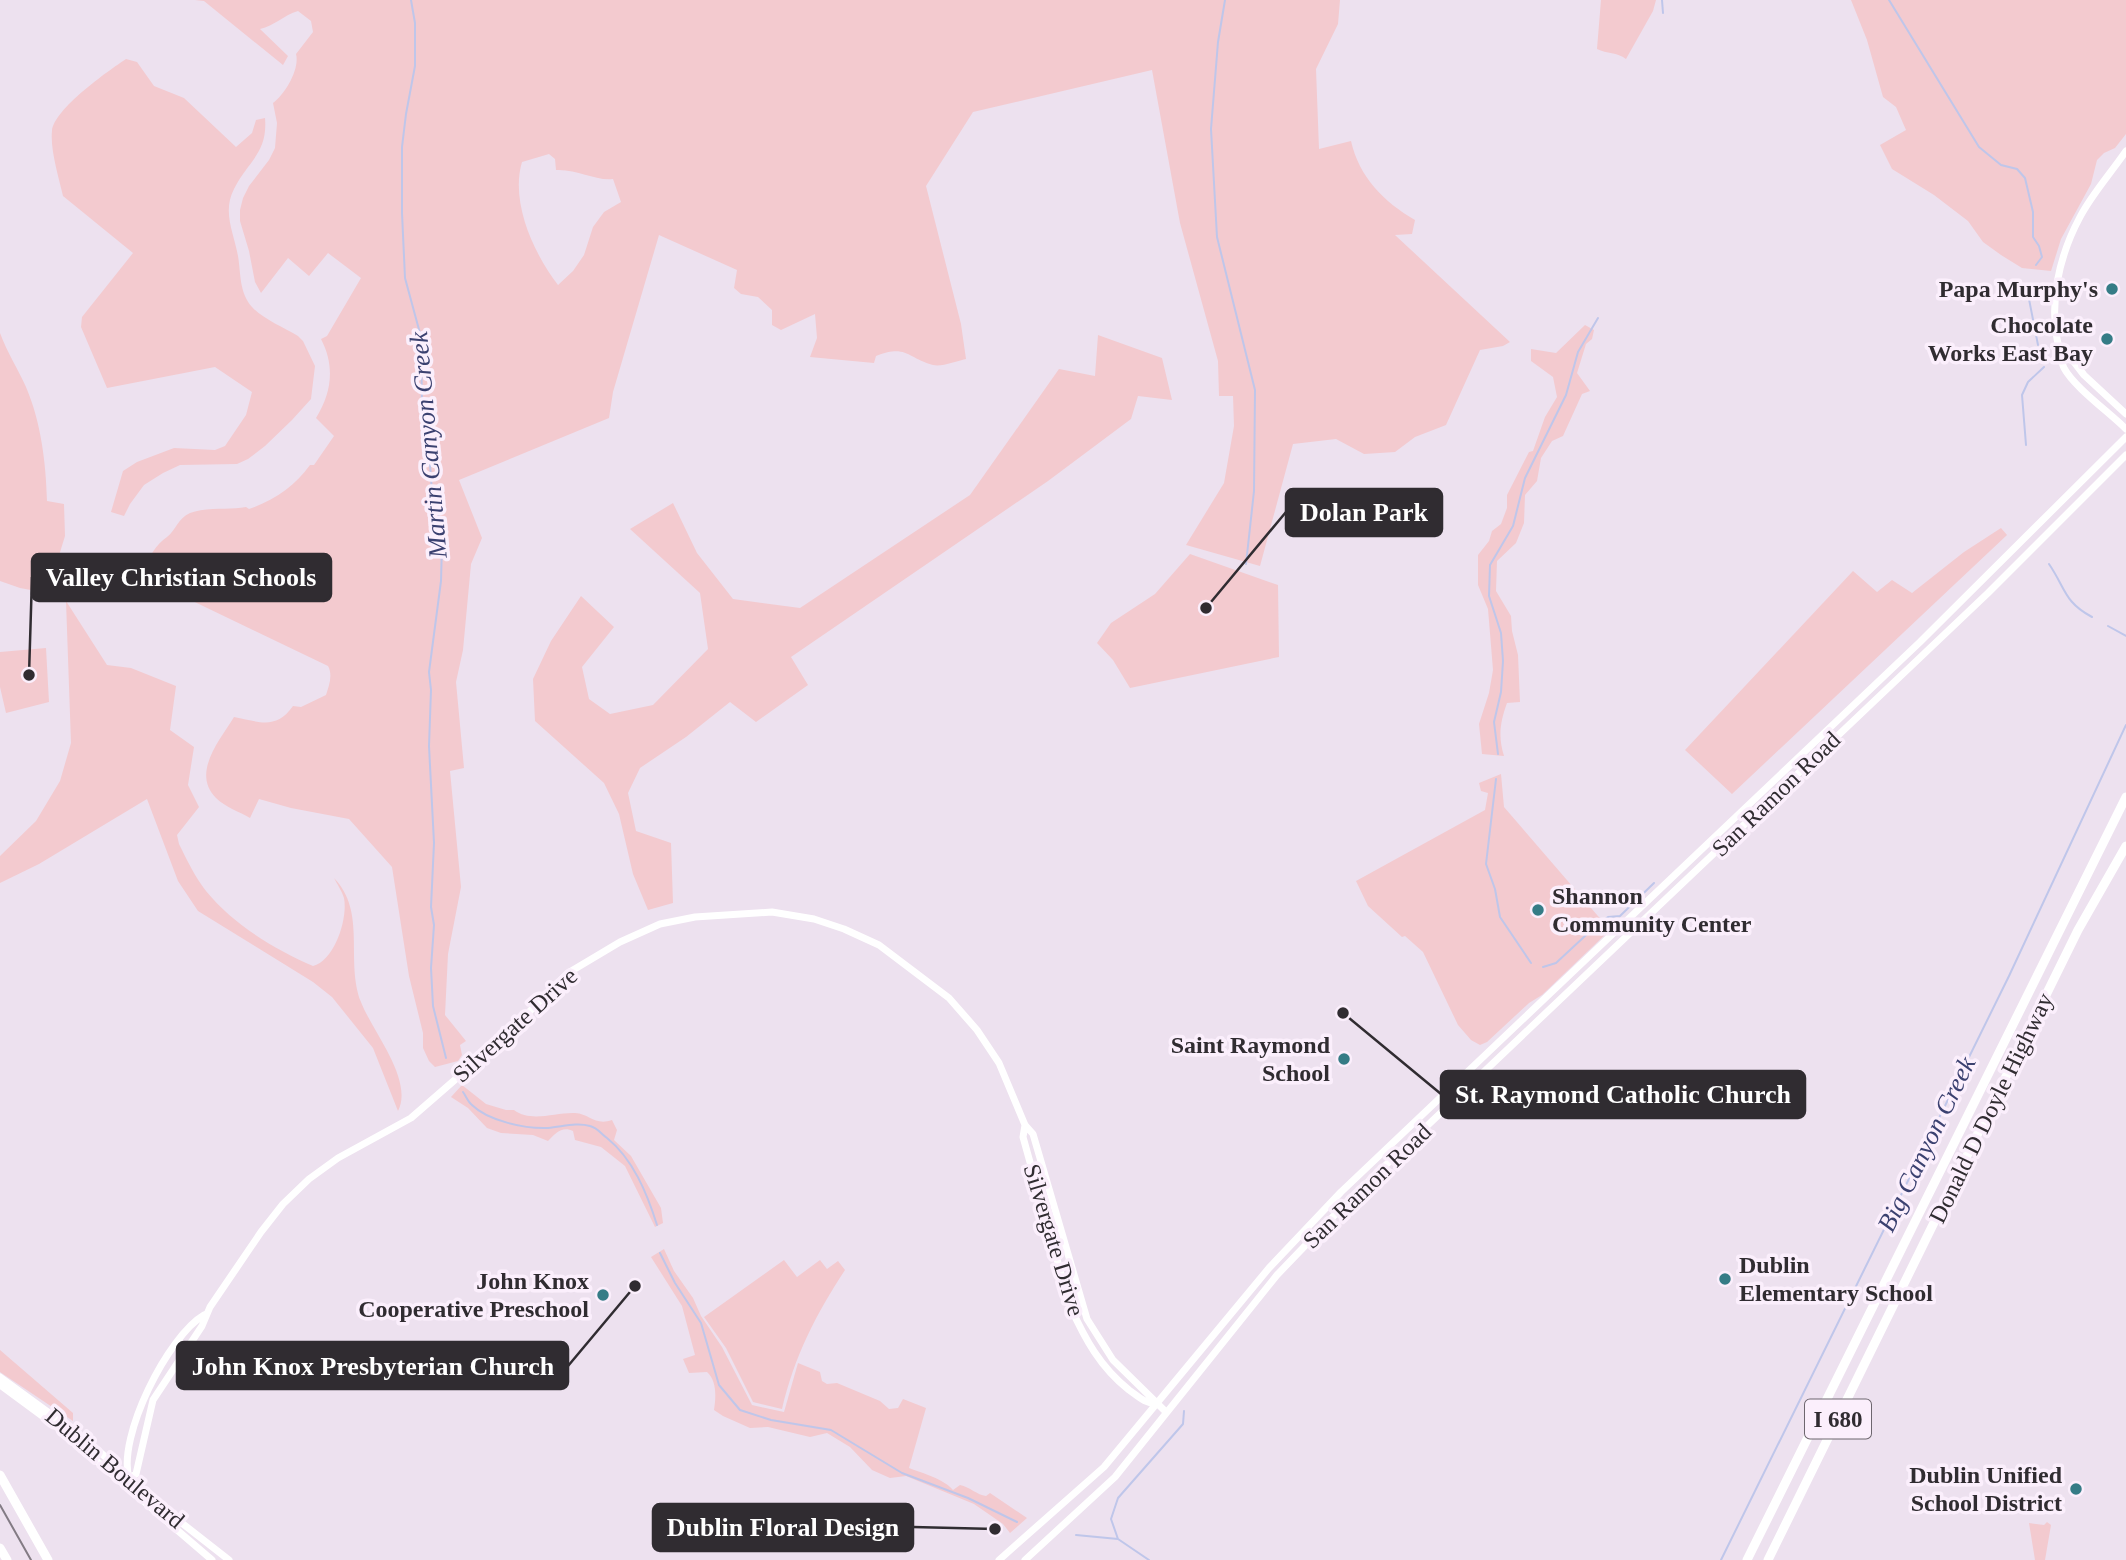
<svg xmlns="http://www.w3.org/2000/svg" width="2126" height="1560" viewBox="0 0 2126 1560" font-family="Georgia,serif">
<rect width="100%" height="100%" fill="#ede1ef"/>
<path fill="#f3cacf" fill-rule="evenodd" d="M 195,0 L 1340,0 L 1338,24 L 1316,69 L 1319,149 L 1351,141 C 1359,177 1384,202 1415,220 L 1412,234 L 1395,235 L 1510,342 L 1503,346 L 1480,350 L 1446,425 L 1415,437 L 1395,452 L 1364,454 L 1336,439 L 1293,444 L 1260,566 L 1186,545 L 1224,483 L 1234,426 L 1233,396 L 1219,396 L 1218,361 L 1180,223 L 1152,70 L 973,112 L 926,186 L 961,324 L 966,359 C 957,361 942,367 933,365 C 907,358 907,344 876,356 L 874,363 L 810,357 L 817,338 L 815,314 L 781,330 L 772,325 L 772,310 L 758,297 L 741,294 L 734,288 L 737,270 L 659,235 L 613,392 L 609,418 L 459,480 L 482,538 L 471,564 L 463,650 L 456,682 L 464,768 L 450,771 L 461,887 L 448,954 L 445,1015 L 466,1041 L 460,1045 L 462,1055 L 458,1061 L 435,1067 L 429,1061 L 423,1048 L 423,1033 L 409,976 L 392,867 L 349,819 L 291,808 L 259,799 L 250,818 C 240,812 225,807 216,798 C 191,773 220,740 234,717 C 260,722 276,730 293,706 L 301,707 L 326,695 C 329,686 333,675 328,666 L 176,593 L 150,584 C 141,566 153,547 167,537 C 176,530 178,518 190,513 C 205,507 229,510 246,507 L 249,509 C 275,500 295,486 310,465 L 314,465 L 334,436 L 316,418 C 332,392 335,366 321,339 L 327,336 L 361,278 L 328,253 L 309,276 L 288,258 L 261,293 L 255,282 L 249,251 L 240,221 L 240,210 L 243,198 L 249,186 L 269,160 L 275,148 L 277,123 L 273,103 C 285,94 300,69 296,54 L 313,32 L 311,21 L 298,11 C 284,15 274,26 260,29 L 288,56 L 283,65 L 204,1 ZM 549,154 L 555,159 L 556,170 C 578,169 595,181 613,179 L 621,202 L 604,212 L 593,227 L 584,255 L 573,271 L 558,285 C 534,254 510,202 522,162 Z
M 1601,0 L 1656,0 L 1653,11 L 1626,59 C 1617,52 1607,54 1597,49 Z
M 1851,0 L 2126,0 L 2126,134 L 2115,148 L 2104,153 L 2097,160 L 2091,184 L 2061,239 L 2051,271 L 2022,268 L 2001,255 L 1983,242 L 1968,221 L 1934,195 L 1892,169 L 1880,145 L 1906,130 L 1896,107 L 1883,97 L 1867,40 Z
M 126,59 L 137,62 L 154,86 L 184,98 L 236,147 L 252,133 L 256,120 L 265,118 C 268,153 248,161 234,189 C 222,212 234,233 238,256 C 241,274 239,292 252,307 C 263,319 283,327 298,336 L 303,341 L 315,366 L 311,399 L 292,420 L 265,446 L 248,459 L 237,464 L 180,465 L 163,473 L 144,485 L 130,504 L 124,516 L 111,512 L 123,471 L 137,462 L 174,448 L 215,450 L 225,446 L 246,415 L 252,392 L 215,367 L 107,388 L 81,327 L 82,317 L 133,253 L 63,196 C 59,178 50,150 52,131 C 54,109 108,71 126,59 Z
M 1585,325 L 1594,330 L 1592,339 L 1586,344 L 1577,373 L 1590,391 L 1582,394 L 1563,436 L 1552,441 L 1541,458 L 1537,481 L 1525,495 L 1524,523 L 1516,543 L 1497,561 L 1496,591 L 1511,616 L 1512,631 L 1518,655 L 1520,702 L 1507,703 C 1500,722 1498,737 1504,756 L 1482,754 L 1479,724 L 1489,693 L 1493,670 L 1488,609 L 1478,585 L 1478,555 L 1489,541 L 1492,531 L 1501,524 L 1507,508 L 1507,495 L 1529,452 L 1533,451 L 1545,417 L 1557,397 L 1553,377 L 1531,361 L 1531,349 L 1556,353 Z
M 0,333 C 7,352 18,369 26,387 C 41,422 46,463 47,501 L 64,504 L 65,536 L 53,575 L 52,594 L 20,588 L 0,581 Z
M 1098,335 L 1162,358 L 1172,400 L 1138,396 L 1131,419 L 1048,481 L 791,657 L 808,685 L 756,722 L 730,702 L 686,737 L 640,768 L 628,793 L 636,831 L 671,843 L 673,903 L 648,910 L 633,874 L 619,814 L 604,783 L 535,721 L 533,679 L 551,641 L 581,596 L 614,627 L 582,667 L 589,699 L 610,714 L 653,705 L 708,649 L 700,593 L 630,529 L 673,503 L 697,553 L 733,599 L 800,608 L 970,495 L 1059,369 L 1095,376 Z
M 2001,528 L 2007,535 L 1732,794 L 1685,750 L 1853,571 L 1877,592 L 1892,580 L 1912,593 L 1964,552 Z
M 1190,554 L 1278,585 L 1279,657 L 1130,688 L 1113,660 L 1097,643 L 1111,623 L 1155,594 Z
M 66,601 L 107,665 L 131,668 L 176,686 L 170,730 L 194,747 L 188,785 L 199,807 L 177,835 L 179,844 C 187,860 195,877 206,891 C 234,925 274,949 313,966 C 335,960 348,918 344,898 C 342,891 337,884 334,878 C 367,912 345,961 361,1002 C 372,1031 414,1080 398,1111 L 373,1048 L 332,997 L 313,982 L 198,911 L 178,881 L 147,799 L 39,864 L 0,883 L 0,856 L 36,821 L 60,781 L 71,743 Z
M 46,648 L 49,702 L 6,713 L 0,687 L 0,652 Z
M 1501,774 L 1504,807 L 1610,930 L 1542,995 L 1529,1003 L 1487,1042 L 1480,1045 L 1471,1040 L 1458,1025 L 1423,952 L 1405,936 L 1402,937 L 1368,906 L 1356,881 L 1485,810 L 1488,793 L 1481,791 L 1479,783 Z
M 462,1085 L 486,1104 L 506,1110 L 514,1110 C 531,1123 556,1112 575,1113 C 590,1114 595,1126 612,1120 L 617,1130 L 614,1140 L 631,1156 L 661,1208 L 663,1223 L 655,1227 L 625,1166 L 601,1147 L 575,1140 L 573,1131 C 562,1126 556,1133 548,1141 L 533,1135 L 501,1133 L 487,1128 L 468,1108 L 451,1097 Z
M 664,1249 L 674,1271 L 693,1298 L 701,1316 L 722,1347 L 752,1405 L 784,1412 L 798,1363 L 820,1372 L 822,1381 L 827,1384 L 837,1383 L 880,1401 L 889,1409 L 898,1408 L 903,1399 L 926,1408 L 909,1468 C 922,1473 944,1479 953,1490 L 960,1485 C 970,1487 977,1495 986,1496 L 990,1493 L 1027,1518 L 1010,1533 L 1003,1524 L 974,1504 L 906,1476 L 890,1478 L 872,1470 L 850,1447 L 827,1433 L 810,1437 L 768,1427 L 750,1428 L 723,1416 L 714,1410 C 716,1397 717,1381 707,1372 L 689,1373 L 683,1359 L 695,1355 L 682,1306 L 651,1257 Z
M 784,1260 L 797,1277 L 820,1260 L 827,1269 L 838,1261 L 845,1270 C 816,1314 794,1357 782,1409 L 753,1402 L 726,1348 L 704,1317 Z
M 0,1350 L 73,1413 L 73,1421 L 0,1372 Z
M 2047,1522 L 2051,1525 L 2045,1560 L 2035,1560 L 2029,1523 L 2044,1525 Z"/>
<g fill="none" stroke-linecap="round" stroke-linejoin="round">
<path stroke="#bfc6ea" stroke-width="2" d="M 411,0 L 415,23 L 415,66 L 406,114 L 402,147 L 402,213 L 405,278 L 421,337 L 422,407 L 428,436 L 432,492 L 439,516 L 442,544 L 441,581 L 429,672 L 431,690 L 429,746 L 434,843 L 431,907 L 434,925 L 431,968 L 433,1006 L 446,1058
M 1225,0 L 1218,42 L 1211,129 L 1217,237 L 1255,390 L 1254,491 L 1246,564
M 1662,0 L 1663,13
M 1889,0 L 1979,147 L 2001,165 L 2017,169 L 2025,178 L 2033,212 L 2033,237 L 2039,246 L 2042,257 L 2036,265
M 2028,294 L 2038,345
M 2026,445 L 2022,395 L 2028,382 L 2044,367
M 2049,564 C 2066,589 2064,602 2092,617
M 2108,626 L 2126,636
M 1498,754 L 1494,722 L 1501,692 L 1503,661 L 1501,633 L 1489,596 L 1490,565 L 1513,526 L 1525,478 L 1566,395 L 1578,352 L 1598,318
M 1496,779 L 1486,864 L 1495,889 L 1500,917 L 1531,963
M 1543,967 L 1556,963 L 1599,923 L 1608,917 L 1620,916 L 1654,883
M 463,1092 C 466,1096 468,1102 472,1105 C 488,1121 526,1129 548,1128 C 562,1127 576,1122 590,1126 C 598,1128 601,1134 607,1138 C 633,1159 647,1193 657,1225
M 660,1253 L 675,1283 L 701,1323 L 719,1385 L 740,1410 L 771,1420 L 831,1430 L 902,1473 L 968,1498 L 1017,1522
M 1076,1535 L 1118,1539 L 1149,1560
M 1118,1539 L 1111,1519 L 1118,1498 L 1183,1424 L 1184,1411
M 1721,1560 L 2009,976 L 2126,725"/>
<path stroke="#fff" stroke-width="7" d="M 2126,151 C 2111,173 2092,194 2080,217 C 2059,256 2048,304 2059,348 C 2061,354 2061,362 2064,368 C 2074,387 2110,413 2126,429
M 2060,351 L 2071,358 L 2084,375 L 2126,414
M 1025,1125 L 1023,1137 L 1070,1306 C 1085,1339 1100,1367 1129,1390 C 1139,1397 1144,1403 1157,1404
M 0,1377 L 85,1439 L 169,1513 L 229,1560
M 0,1385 L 57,1427 L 212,1560
M 129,1478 C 117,1437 168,1336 204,1315
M 125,1486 L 129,1478 L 136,1474 L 153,1400 L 202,1326 L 210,1307 L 261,1232 L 283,1204 L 309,1179 L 338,1158 L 411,1118 L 503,1038 L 568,973 L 620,942 L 660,924 L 695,917 L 772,912 L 814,919 L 844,929 L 879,945 L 949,998 L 977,1030 L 999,1063 L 1025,1125 L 1033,1134 L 1087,1319 L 1113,1360 L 1166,1412
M 999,1560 L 1104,1467 L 1269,1268 L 1341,1192 L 1920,642 L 2126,437
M 1025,1560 L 1115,1477 L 1277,1275 L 1349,1200 L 1988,593 L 2126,455"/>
<path stroke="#fff" stroke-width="9" d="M 0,1475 L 48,1560
M 0,1548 L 7,1560
M 1747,1560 L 2126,797
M 1768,1560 L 2078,930 L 2126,846"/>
<path stroke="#837b84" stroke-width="2" d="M 0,1505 L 31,1560"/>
</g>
<g fill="#357c86" stroke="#fbeffc" stroke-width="2.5">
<circle cx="2112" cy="289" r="7"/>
<circle cx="2107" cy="339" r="7"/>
<circle cx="1538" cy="910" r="7"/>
<circle cx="1344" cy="1059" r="7"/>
<circle cx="1725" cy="1279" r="7"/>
<circle cx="603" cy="1295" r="7"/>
<circle cx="2076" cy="1489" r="7"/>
</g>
<g text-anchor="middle" stroke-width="7" stroke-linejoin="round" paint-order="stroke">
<rect fill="#fbeffc" stroke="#6d666e" stroke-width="2" x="1805" y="1399.5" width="66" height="39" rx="5"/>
<g font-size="23" font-weight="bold" fill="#302c31">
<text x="1838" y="1427">I 680</text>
</g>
<g font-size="24" font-weight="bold" fill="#302c31" stroke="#fbeffc" text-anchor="end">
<text x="2098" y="297">Papa Murphy's</text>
<text x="2093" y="333">Chocolate<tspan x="2093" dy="28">Works East Bay</tspan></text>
<text x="1552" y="904" text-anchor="start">Shannon<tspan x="1552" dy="28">Community Center</tspan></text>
<text x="1330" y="1053">Saint Raymond<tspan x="1330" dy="28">School</tspan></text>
<text x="1739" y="1273" text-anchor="start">Dublin<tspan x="1739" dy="28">Elementary School</tspan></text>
<text x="589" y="1289">John Knox<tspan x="589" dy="28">Cooperative Preschool</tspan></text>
<text x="2062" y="1483">Dublin Unified<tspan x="2062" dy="28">School District</tspan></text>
</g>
<g font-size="24" fill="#302c31" stroke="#fbeffc">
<text transform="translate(1776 794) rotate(-44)" y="8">San Ramon Road</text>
<text transform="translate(515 1025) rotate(-42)" y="8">Silvergate Drive</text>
<text transform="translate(1991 1108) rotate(-64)" y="8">Donald D Doyle Highway</text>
<text transform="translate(1367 1186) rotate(-44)" y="8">San Ramon Road</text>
<text transform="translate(1054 1240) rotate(73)" y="8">Silvergate Drive</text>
<text transform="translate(115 1468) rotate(40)" y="8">Dublin Boulevard</text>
</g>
<g font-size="26" font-style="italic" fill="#3b4170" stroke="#fbeffc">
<text transform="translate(428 445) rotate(-95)" y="9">Martin Canyon Creek</text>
<text transform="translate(1926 1144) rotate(-64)" y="9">Big Canyon Creek</text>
</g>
</g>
<path fill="none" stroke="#302c31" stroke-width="2.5" d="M1206 608L1286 512M29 675L32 577M1343 1013L1441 1094M635 1286L568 1366M995 1529L913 1527"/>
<g fill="#302c31" stroke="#fbeffc" stroke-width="2.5">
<circle cx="1206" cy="608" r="7"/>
<circle cx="29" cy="675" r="7"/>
<circle cx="1343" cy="1013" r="7"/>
<circle cx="635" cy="1286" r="7"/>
<circle cx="995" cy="1529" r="7"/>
</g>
<g fill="#302c31" stroke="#302c31" stroke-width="2.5">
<rect x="1286" y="489" width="156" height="47" rx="7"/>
<rect x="32" y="554" width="299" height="47" rx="7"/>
<rect x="1441" y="1071" width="364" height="47" rx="7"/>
<rect x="177" y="1342" width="391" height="47" rx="7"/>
<rect x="653" y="1504" width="260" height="47" rx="7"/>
</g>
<g font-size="26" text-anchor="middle" font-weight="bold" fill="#fff">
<text x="1364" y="521">Dolan Park</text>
<text x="181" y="586">Valley Christian Schools</text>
<text x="1623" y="1103">St. Raymond Catholic Church</text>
<text x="373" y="1375">John Knox Presbyterian Church</text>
<text x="783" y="1536">Dublin Floral Design</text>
</g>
</svg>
